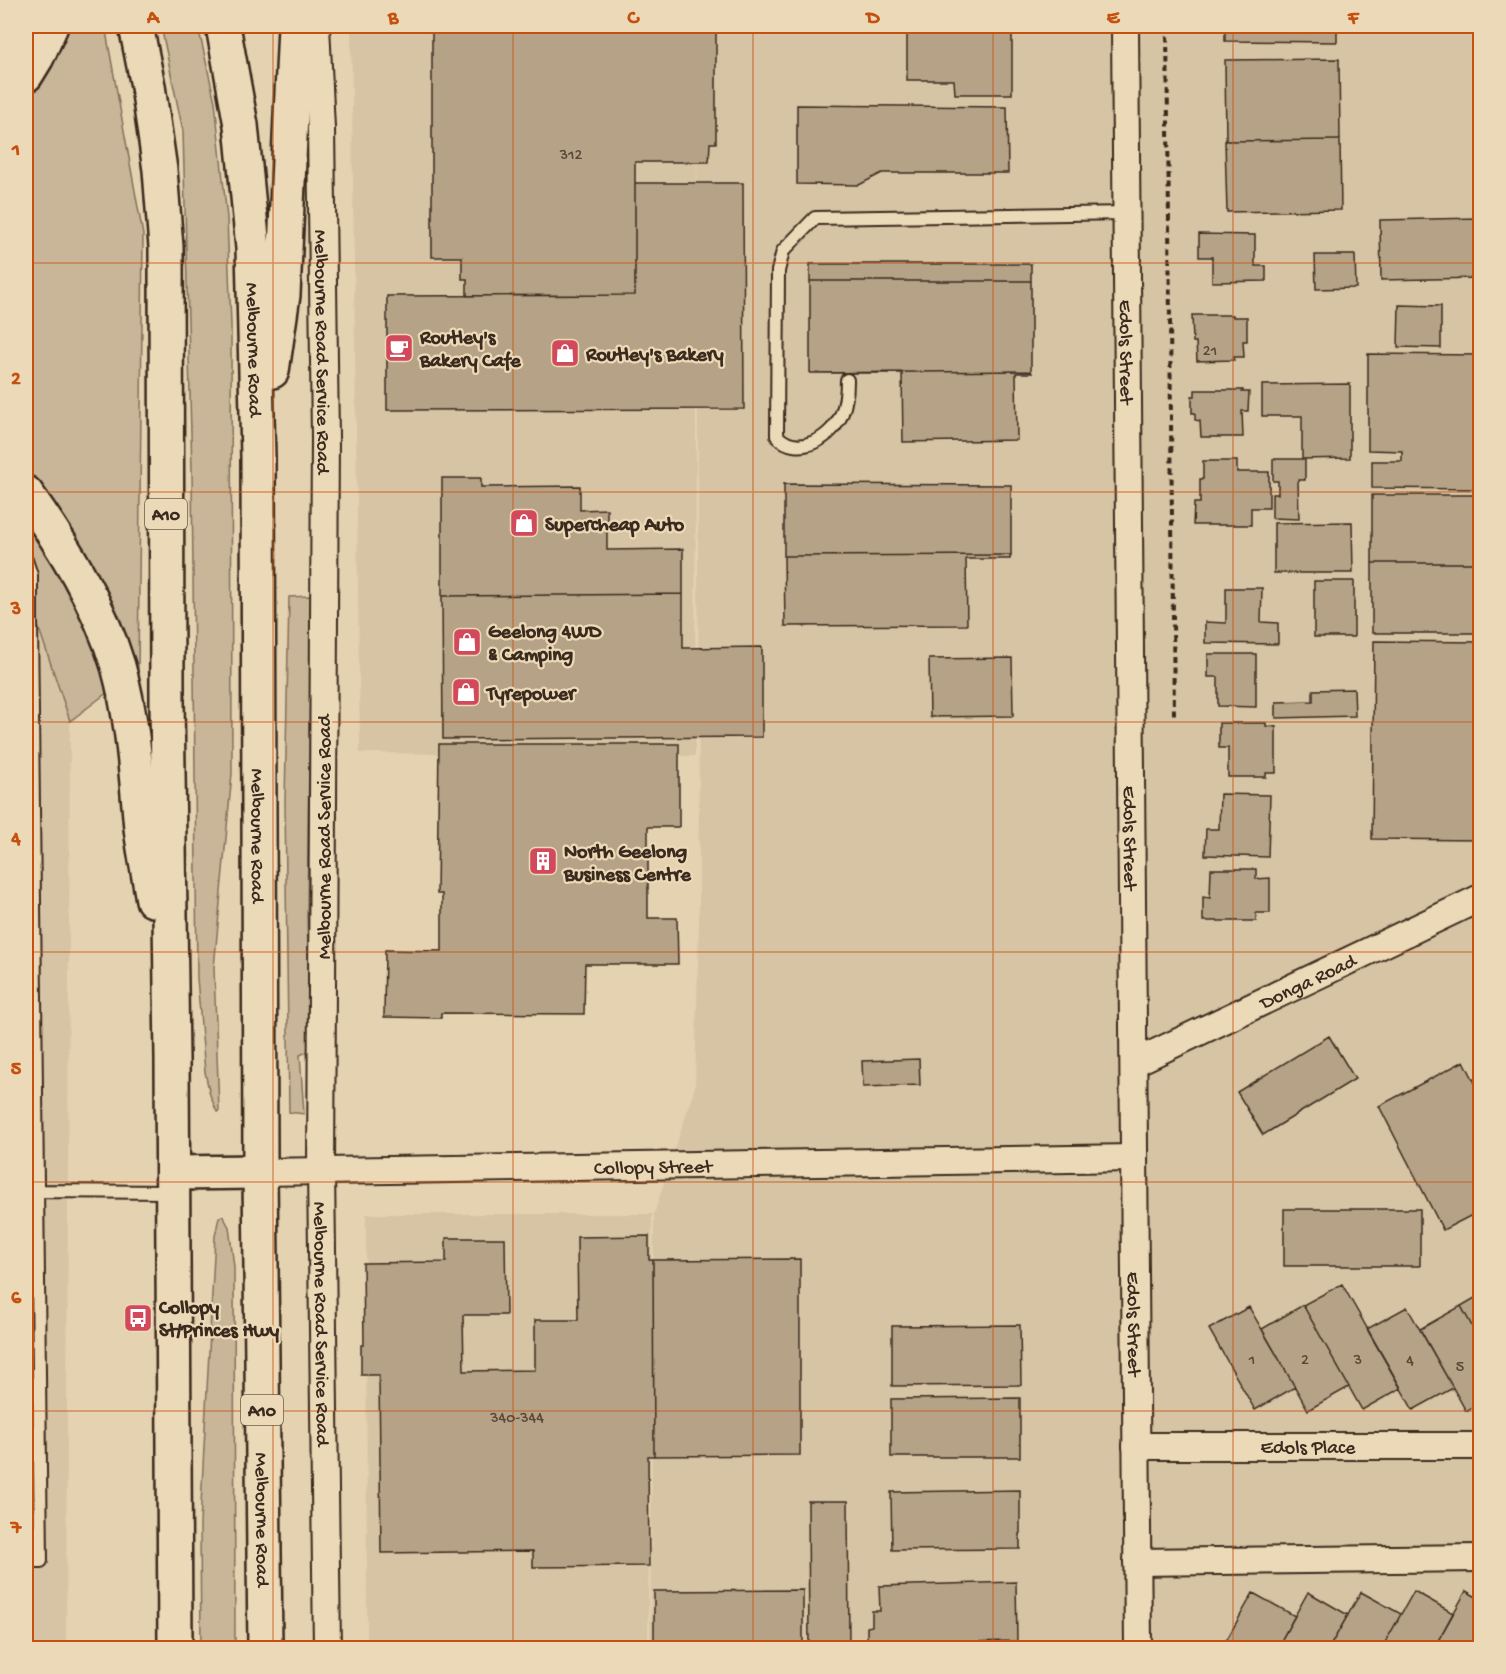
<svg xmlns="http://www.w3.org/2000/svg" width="1506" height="1674" viewBox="0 0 1506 1674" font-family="'Gochi Hand',sans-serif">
<rect width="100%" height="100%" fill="#e5d2b1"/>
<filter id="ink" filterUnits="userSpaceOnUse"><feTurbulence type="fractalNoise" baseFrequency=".0167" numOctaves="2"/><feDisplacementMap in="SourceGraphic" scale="12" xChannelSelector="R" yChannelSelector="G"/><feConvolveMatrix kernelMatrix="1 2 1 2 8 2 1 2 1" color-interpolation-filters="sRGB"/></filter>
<g filter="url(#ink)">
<path fill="#d7c4a4" d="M 351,26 L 1480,26 L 1480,1648 L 650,1648 L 654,1214 L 695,1087 L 699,920 L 697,100 L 695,756 L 360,753 Z
M 26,590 L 70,721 L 66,1648 L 26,1648 Z
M 366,1214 L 652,1214 L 648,1648 L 367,1648 Z"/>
<path fill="#c9b698" stroke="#82705b" stroke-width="1.5" d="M 26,26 L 105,26 L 143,235 L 138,669 L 70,721 L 26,590 Z
M 161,26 L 198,26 L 215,102 L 227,218 L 231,325 L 232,773 L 214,968 L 219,1111 L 217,1112 L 210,1095 L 205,1072 L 197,978 L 192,471 L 183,131 Z
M 311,596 L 307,916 L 311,1050 L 300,1055 L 304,1114 L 289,1112 L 285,803 L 289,597 Z
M 223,1216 L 229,1227 L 234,1267 L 235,1648 L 201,1648 L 200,1524 L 215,1236 L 219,1217 Z"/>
<path fill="#b6a387" stroke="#3b2a1e" stroke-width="1.5" d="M 432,26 L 716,26 L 716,143 L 710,143 L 709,162 L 635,162 L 635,295 L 467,296 L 467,279 L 462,279 L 462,257 L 432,257 Z
M 1225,26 L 1337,26 L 1337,42 L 1225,41 Z
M 1012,30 L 1012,94 L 955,94 L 954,80 L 907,80 L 907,31 Z
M 1339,59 L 1340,140 L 1226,141 L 1225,60 Z
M 797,105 L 1007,107 L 1008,173 L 882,173 L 859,185 L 797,184 Z
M 1340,140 L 1341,210 L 1227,212 L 1225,141 Z
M 635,183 L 743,183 L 744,409 L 387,410 L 387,296 L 635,295 Z
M 1480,218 L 1480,278 L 1381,280 L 1380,220 Z
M 1199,234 L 1255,235 L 1255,266 L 1266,266 L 1266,281 L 1212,282 L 1212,257 L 1199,257 Z
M 1315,255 L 1355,255 L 1356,288 L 1316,289 Z
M 810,264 L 1031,264 L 1031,281 L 810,281 Z
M 810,281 L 1031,281 L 1031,371 L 810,373 Z
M 1399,305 L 1441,306 L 1441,348 L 1398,347 Z
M 1192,315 L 1233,315 L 1233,317 L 1247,317 L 1247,341 L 1243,341 L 1244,357 L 1234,357 L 1234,360 L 1197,361 L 1196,342 L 1193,342 Z
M 1368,354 L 1480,355 L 1480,489 L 1372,488 L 1372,461 L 1402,461 L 1402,451 L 1368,450 Z
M 1031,371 L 1032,373 L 1016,373 L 1017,440 L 903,442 L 902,373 L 810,373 Z
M 1350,384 L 1350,458 L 1302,459 L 1302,416 L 1262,416 L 1262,385 Z
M 1195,390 L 1243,390 L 1242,392 L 1249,392 L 1248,411 L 1242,411 L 1243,437 L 1201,437 L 1200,421 L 1195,420 L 1195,413 L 1192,413 L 1192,396 L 1195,396 Z
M 1273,459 L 1305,459 L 1305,480 L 1298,480 L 1299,519 L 1272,518 L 1272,494 L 1278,494 L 1278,481 L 1273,481 Z
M 1203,461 L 1237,461 L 1237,472 L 1269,472 L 1269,508 L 1251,508 L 1251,525 L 1193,525 L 1194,503 L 1200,503 L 1200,479 L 1203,479 Z
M 442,478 L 481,478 L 481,487 L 580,486 L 580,510 L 607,509 L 607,550 L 683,549 L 683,594 L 442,596 Z
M 784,484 L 1011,485 L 1011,555 L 784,556 Z
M 1372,495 L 1480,495 L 1480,563 L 1372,563 Z
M 1352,522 L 1353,573 L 1274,573 L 1274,523 Z
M 1011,555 L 1010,559 L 966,559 L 967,625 L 785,626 L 784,556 Z
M 1372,563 L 1480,563 L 1480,633 L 1372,633 Z
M 1314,581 L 1354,581 L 1354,637 L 1314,637 Z
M 1226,588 L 1262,588 L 1261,622 L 1278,623 L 1278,644 L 1205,643 L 1205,622 L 1226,623 Z
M 683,594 L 683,648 L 762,647 L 762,737 L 443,739 L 442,596 Z
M 1374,641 L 1480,642 L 1480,840 L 1372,839 Z
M 1208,654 L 1256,654 L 1256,707 L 1218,706 L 1218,677 L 1208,677 Z
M 1012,658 L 1013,716 L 930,717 L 929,659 Z
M 1354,689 L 1355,716 L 1276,718 L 1276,702 L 1313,701 L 1313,690 Z
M 1219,723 L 1266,723 L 1266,726 L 1276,727 L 1276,773 L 1266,773 L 1266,777 L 1228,777 L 1228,748 L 1219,748 Z
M 439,744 L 679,744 L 679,827 L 648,827 L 648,918 L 677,918 L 678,964 L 585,964 L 584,1014 L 441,1013 L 441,1018 L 384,1017 L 385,950 L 442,951 L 442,894 L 437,894 Z
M 1220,794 L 1270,795 L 1268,857 L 1205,855 L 1206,829 L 1219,829 Z
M 1211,869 L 1256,869 L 1256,879 L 1270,878 L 1270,913 L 1256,913 L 1256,921 L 1203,921 L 1203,897 L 1210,898 Z
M 1329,1036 L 1355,1079 L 1263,1135 L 1237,1092 Z
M 919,1059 L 920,1085 L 863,1087 L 862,1061 Z
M 1464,1061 L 1480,1093 L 1480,1211 L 1443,1230 L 1379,1106 Z
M 1284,1209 L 1420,1209 L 1420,1266 L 1284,1266 Z
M 649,1236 L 649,1260 L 653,1260 L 654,1456 L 648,1456 L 649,1566 L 533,1567 L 533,1551 L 381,1553 L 379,1375 L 361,1375 L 361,1345 L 364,1345 L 363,1263 L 446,1262 L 446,1238 L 505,1238 L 506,1315 L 463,1315 L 464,1371 L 535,1370 L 535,1320 L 578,1320 L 577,1237 Z
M 800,1259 L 800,1455 L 654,1456 L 653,1260 Z
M 1342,1284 L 1401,1388 L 1362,1410 L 1303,1305 Z
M 1480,1295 L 1480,1341 L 1461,1306 Z
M 1303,1305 L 1349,1387 L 1308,1410 L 1262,1329 Z
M 1461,1306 L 1480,1341 L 1480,1403 L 1466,1411 L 1420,1329 Z
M 1249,1307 L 1295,1387 L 1255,1410 L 1209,1329 Z
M 1407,1307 L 1453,1388 L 1413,1410 L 1367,1329 Z
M 1020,1325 L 1021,1385 L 892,1386 L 892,1326 Z
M 1020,1398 L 1020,1457 L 891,1457 L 891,1399 Z
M 1020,1490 L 1020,1549 L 892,1550 L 891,1492 Z
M 808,1501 L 848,1501 L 849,1648 L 809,1648 Z
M 1016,1582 L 1017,1641 L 913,1643 L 914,1648 L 867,1648 L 867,1627 L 872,1626 L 872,1611 L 880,1611 L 879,1586 Z
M 803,1590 L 803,1648 L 654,1648 L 654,1591 Z
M 1414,1591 L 1453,1613 L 1434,1648 L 1382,1648 Z
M 1466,1591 L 1480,1599 L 1480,1648 L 1434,1648 Z
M 1308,1592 L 1348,1615 L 1329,1648 L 1277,1648 Z
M 1361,1592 L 1401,1614 L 1382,1648 L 1329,1648 Z
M 1253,1593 L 1295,1616 L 1277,1648 L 1222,1648 Z"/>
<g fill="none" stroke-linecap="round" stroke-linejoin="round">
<g stroke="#3b2a1e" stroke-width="16">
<path id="lane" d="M 847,380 C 847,392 846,403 842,413 C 833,438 798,458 777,436 L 778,271 L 783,251 L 815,218 L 1127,213
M 26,560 L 31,575 L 31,621 L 41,1561 L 26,1561
M 37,1191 L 171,1192"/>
</g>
<g stroke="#3b2a1e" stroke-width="30">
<g id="street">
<path id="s1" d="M 316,26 L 321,128 L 325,438 L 321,1170 L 327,1648"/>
<path id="s2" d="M 1125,26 L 1138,1648"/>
<path id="s3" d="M 1134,1063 L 1480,898"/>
<path id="s4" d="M 260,1172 L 1133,1158"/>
<path id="s5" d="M 1136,1446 L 1480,1446"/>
<path d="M 1137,1562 L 1480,1558"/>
</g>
</g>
<g stroke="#3b2a1e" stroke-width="38">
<g id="highway">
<path d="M 136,26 L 148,86 L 160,170 L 166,247 L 167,701 L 172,1058 L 175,1648"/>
<path id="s6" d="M 223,26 L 241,125 L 253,248 L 258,457 L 260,1172 L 265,1648"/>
<path d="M 26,75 L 37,57 L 51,26"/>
<path d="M 272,371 L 283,295 L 295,26"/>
<path d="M 26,493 C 63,545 99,603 118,666 C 133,719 136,773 141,828 C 144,852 149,876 153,900"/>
<path d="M 173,1173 L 260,1172"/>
</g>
</g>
<path stroke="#3b2a1e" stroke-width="4" stroke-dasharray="6 4.5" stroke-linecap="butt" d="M 1167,26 L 1174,717"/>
<use href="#lane" stroke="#ecd9b7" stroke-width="12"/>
<use href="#street" stroke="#ecd9b7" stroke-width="26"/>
<use href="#highway" stroke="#ecd9b7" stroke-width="33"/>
</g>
</g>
<path fill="none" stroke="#c55010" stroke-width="1.5" stroke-opacity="0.55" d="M 273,26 L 273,1648M 513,26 L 513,1648M 753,26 L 753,1648M 993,26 L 993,1648M 1233,26 L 1233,1648M 26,263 L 1480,263M 26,492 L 1480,492M 26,722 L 1480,722M 26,952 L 1480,952M 26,1182 L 1480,1182M 26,1411 L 1480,1411"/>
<defs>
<g id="cafe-square" transform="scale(1.5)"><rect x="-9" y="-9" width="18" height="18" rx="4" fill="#d1495b" stroke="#ecd9b7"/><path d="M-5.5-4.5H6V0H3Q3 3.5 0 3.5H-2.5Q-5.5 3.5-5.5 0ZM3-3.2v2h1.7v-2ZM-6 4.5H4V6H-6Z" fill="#fff"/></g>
<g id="shop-square" transform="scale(1.5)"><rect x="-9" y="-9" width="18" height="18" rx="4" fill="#d1495b" stroke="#ecd9b7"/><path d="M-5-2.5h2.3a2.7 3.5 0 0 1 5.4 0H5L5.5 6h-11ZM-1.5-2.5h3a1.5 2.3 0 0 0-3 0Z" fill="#fff"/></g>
<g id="building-square" transform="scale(1.5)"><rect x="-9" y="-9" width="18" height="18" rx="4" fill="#d1495b" stroke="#ecd9b7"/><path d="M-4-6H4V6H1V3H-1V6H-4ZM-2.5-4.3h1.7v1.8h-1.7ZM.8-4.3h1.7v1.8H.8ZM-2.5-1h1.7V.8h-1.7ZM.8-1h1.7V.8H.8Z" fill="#fff"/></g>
<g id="bus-square" transform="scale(1.5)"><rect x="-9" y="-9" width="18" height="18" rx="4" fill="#d1495b" stroke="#ecd9b7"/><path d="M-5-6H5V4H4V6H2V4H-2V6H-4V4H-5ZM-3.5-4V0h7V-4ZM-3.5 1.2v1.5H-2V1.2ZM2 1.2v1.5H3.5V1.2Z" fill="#fff"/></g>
</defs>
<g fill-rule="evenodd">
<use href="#cafe-square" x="399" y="348"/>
<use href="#shop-square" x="565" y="353"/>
<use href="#shop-square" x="524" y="523"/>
<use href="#shop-square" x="467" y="642"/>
<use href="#shop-square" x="466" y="692"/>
<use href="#building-square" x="543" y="861"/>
<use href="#bus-square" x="138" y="1318"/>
</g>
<g text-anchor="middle" stroke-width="4.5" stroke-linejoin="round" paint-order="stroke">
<g font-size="16" fill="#5a4838">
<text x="571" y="159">312</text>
<text x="1210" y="355">21</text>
<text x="1252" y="1364">1</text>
<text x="1305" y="1364">2</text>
<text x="1358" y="1364">3</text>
<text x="1410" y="1365">4</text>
<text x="1460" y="1371">5</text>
<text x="517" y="1422">340-344</text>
</g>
<g fill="#ecd9b7" stroke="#705e4c" stroke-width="1.5">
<rect x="145" y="499" width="42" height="30" rx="4.5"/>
<rect x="241" y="1395" width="42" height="30" rx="4.5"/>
</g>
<g font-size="18" font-weight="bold" fill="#3b2a1e">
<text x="166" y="520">A10</text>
<text x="262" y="1416">A10</text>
</g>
<g font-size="20" font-weight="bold" fill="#3b2a1e" stroke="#ecd9b7" text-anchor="start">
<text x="420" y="343">Routley's<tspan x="420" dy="23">Bakery Cafe</tspan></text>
<text x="586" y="360">Routley's Bakery</text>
<text x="545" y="530">Supercheap Auto</text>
<text x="488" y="637">Geelong 4WD<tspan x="488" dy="23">&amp; Camping</tspan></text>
<text x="487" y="699">Tyrepower</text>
<text x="564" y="857">North Geelong<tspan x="564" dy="23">Business Centre</tspan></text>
<text x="159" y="1313">Collopy<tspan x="159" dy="23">St/Princes Hwy</tspan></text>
</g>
<g font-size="20" fill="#3b2a1e" stroke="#ecd9b7">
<text dy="7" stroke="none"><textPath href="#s6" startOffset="326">Melbourne Road</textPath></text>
<text dy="7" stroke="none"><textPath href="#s1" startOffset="326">Melbourne Road Service Road</textPath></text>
<text dy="7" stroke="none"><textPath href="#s2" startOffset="326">Edols Street</textPath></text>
<text dy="7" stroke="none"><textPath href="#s6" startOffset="812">Melbourne Road</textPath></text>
<text transform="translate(323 837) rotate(-90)" y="7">Melbourne Road Service Road</text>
<text dy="7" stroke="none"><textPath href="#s2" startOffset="812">Edols Street</textPath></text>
<text dy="7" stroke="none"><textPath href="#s3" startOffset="192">Donga Road</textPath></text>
<text dy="7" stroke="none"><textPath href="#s4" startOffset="393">Collopy Street</textPath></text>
<text dy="7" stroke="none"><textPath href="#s1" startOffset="1298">Melbourne Road Service Road</textPath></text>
<text dy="7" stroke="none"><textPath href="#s2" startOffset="1298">Edols Street</textPath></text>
<text dy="7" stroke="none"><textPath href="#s5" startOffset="172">Edols Place</textPath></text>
<text dy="7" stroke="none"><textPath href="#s6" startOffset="1496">Melbourne Road</textPath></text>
</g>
</g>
<rect width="1506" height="1674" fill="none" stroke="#ecd9b7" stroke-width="66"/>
<rect x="33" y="33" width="1440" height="1608" fill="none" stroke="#c55010" stroke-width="2"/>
<g font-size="20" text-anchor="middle" font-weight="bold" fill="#c55010">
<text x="153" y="23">A</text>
<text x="393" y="23">B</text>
<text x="633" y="23">C</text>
<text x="873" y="23">D</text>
<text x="1113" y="23">E</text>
<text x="1353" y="23">F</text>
<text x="16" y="155">1</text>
<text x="16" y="384">2</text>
<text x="16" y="614">3</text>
<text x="16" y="844">4</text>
<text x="16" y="1074">5</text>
<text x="16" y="1303">6</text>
<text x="16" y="1533">7</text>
</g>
</svg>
